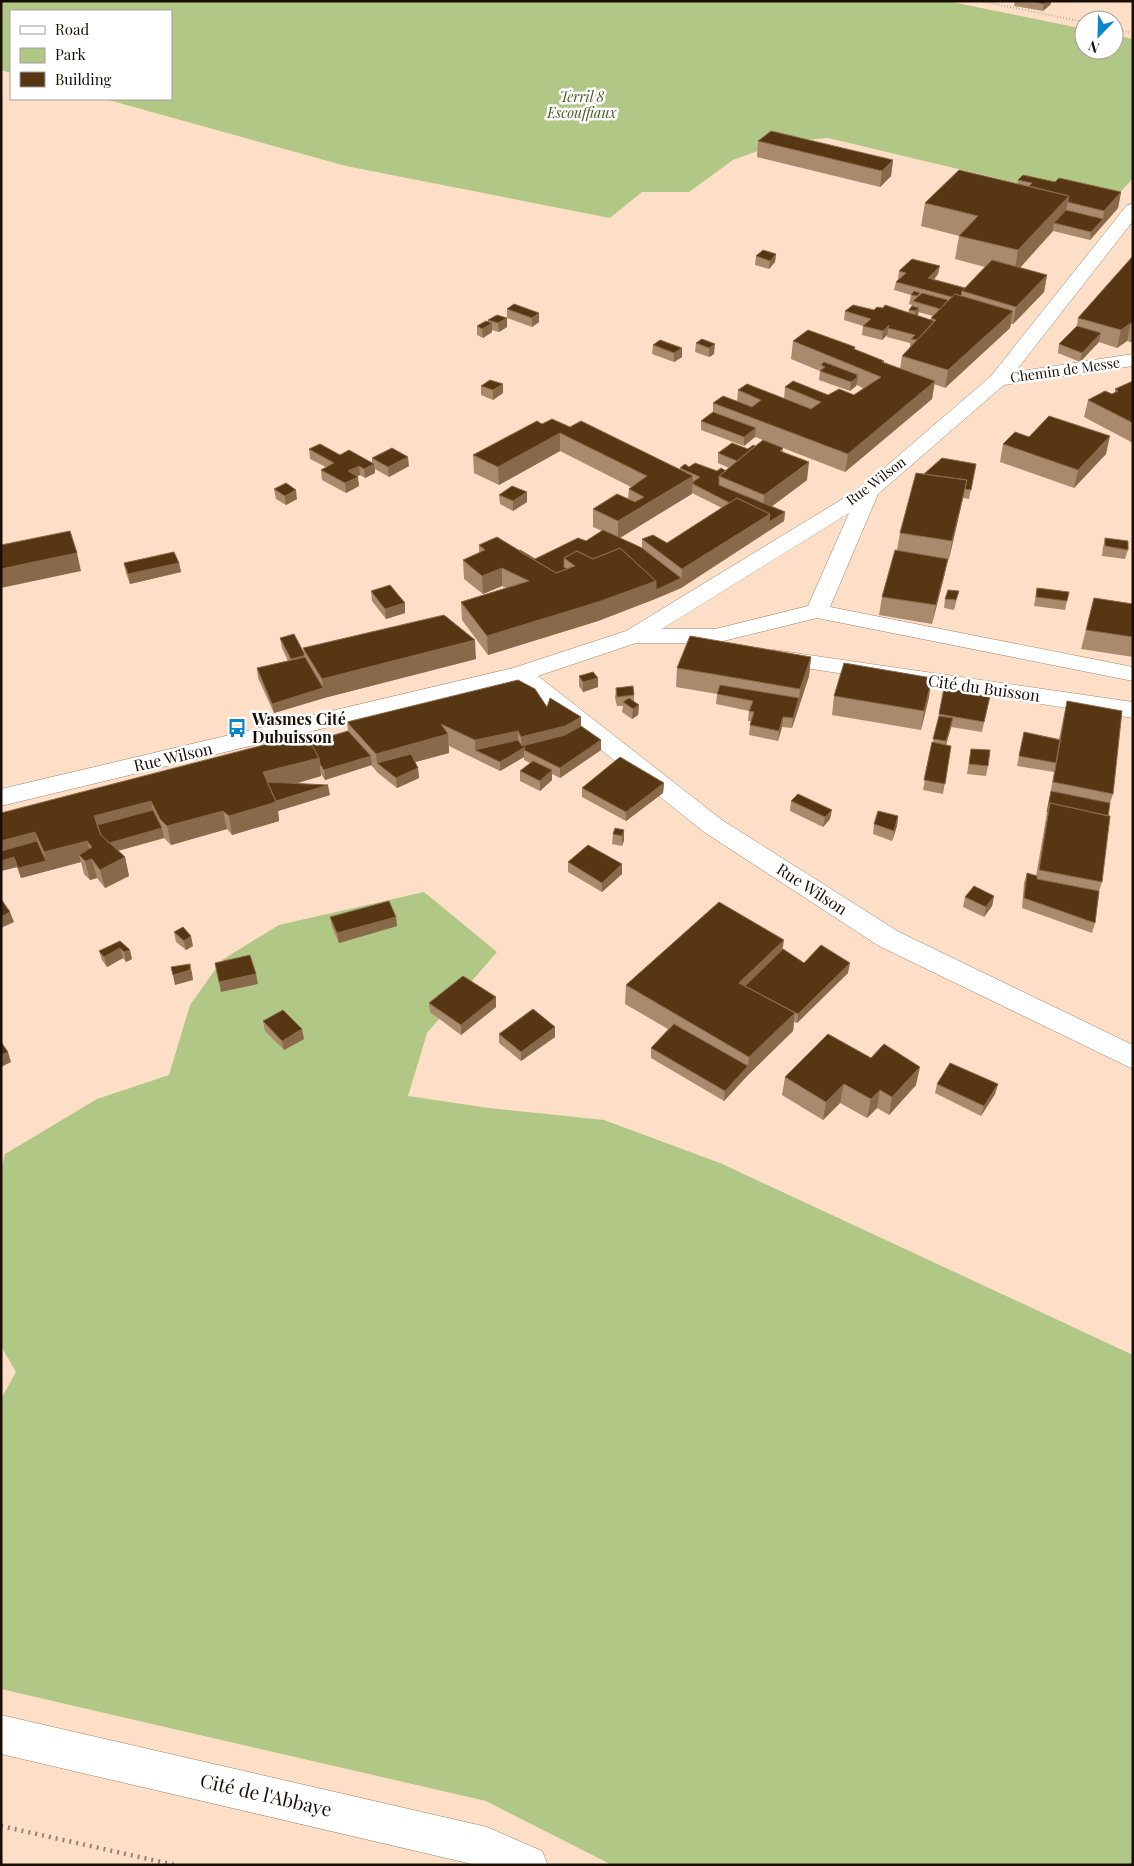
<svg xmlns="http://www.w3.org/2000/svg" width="1134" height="1866" viewBox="0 0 1134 1866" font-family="'Playfair Display',serif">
<rect width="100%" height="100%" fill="#fcdfc6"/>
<path fill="#b0c785" d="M 1,1 L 947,1 L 1084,29 L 1084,50 L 1114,50 L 1114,35 L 1133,39 L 1133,178 L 1109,205 L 828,138 L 783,142 L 733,160 L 689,192 L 642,192 L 610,218 L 346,166 L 105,99 L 171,99 L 171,11 L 11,11 L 11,73 L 1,70 Z
M 424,892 L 497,952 L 427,1033 L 408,1096 L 489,1108 L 604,1120 L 720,1163 L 1133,1355 L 1133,1865 L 612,1865 L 486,1801 L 1,1689 L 1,1399 L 16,1372 L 1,1346 L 1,1171 L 5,1154 L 97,1099 L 169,1075 L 190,1005 L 222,960 L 279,925 Z"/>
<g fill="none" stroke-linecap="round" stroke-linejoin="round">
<g stroke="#a28264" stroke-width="1">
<path id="minor" d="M 1133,204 L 1133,221 L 1015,372 L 1133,354 L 1133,366 L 1004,385 L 878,494 L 830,607 L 1133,667 L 1133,681 L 817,618 L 715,643 L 636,643 L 538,676 L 722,820 L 899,932 L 1133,1045 L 1133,1069 L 879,946 L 704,832 L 516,682 L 1,806 L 1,789 L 513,668 L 626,631 L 862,487 L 991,376 L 1127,205 ZM 849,513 L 808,606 L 715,629 L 662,629 Z
M 774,650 L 1133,702 L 1133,718 L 766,662 L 762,657 L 766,652 Z
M 1,1715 L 487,1827 L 542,1851 L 548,1865 L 476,1865 L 1,1754 Z"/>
</g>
<path stroke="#998471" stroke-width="2" stroke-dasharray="0.5 2.5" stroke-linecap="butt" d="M 981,1 L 1084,22
M 1114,29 L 1133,33"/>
<path stroke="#998471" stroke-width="4.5" stroke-dasharray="2 5" stroke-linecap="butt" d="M 1,1826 L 175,1865"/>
<use href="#minor" fill="#fff" fill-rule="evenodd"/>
</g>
<path fill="#aa8a6c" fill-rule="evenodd" d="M 1015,1 L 1051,1 L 1051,4 L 1043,11 L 1014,6 Z
M 758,141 L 893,160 L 891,176 L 880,187 L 757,157 Z
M 1018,180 L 1055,182 L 1121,192 L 1118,208 L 1090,240 L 1053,231 L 1020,268 L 1047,275 L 1044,292 L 1013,324 L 1011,324 L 1010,328 L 945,388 L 934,384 L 932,399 L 845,472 L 783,448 L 783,452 L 807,480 L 772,506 L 785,512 L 784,521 L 681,588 L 655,599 L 598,621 L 488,655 L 462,620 L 461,602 L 506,588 L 502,586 L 483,594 L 464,579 L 463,560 L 479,553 L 479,545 L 519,551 L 535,559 L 586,541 L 602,531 L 593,527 L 593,509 L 628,499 L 629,489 L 631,487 L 560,451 L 499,485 L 474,473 L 473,455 L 542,424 L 570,427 L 680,469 L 689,467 L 717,471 L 726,471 L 729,468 L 718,463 L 718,453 L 748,449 L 755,446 L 763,440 L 755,437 L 744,446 L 701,430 L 701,421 L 713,412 L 713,403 L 737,402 L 738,390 L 784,399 L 785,387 L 828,395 L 854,395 L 863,388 L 857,385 L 850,391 L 819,380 L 820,371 L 791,359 L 793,341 L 855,350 L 883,362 L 900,369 L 902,356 L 910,348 L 910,343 L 887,337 L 887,335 L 882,340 L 862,335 L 863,326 L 844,320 L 845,311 L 874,310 L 908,313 L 909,310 L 912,306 L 912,305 L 909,304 L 911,295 L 894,290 L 896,282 L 898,279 L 899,271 L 938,274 L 934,280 L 965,288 L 985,267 L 955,259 L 959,236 L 921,226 L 925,203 L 1018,184 ZM 918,312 L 933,316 L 931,318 L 930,320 L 918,316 ZM 692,493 L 722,508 L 667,543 L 642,539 L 642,548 L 620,538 Z
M 776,254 L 775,262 L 769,269 L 755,265 L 756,256 Z
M 1133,256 L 1133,343 L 1127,341 L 1117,348 L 1099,342 L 1080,362 L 1058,353 L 1059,344 L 1077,326 L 1078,318 Z
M 514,304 L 539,322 L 532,327 L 507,318 L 507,309 Z
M 507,318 L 507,327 L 499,332 L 492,330 L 492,332 L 483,338 L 477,335 L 477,326 L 488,322 L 488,320 Z
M 702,339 L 714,354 L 709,357 L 695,352 L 696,343 Z
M 653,345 L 682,348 L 682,357 L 674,362 L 652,354 Z
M 1133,381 L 1133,443 L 1084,417 L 1088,400 L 1112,394 L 1115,392 L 1115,389 Z
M 503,384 L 503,393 L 493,400 L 481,395 L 481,386 Z
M 1029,437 L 1106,454 L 1074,488 L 1000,462 L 1003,444 Z
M 309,449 L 340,455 L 372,463 L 372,458 L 409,466 L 389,477 L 375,469 L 375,473 L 365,478 L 360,475 L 357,476 L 359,486 L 346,493 L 322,480 L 321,470 L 326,467 L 310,459 Z
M 976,464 L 969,499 L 963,498 L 949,559 L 948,559 L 944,577 L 932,624 L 879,615 L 882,597 L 897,550 L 900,533 L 924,474 Z
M 274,489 L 297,499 L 286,505 L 276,499 Z
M 499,495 L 527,502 L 513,511 L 500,504 Z
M 1105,538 L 1128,550 L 1125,559 L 1102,556 L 1103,547 Z
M 124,563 L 179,563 L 181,572 L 130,584 L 126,573 Z
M 1037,588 L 1067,601 L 1065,610 L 1034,606 Z
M 371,591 L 405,603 L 405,613 L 386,619 L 372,601 Z
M 959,591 L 954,610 L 944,608 L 945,599 Z
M 1094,598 L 1133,604 L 1133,657 L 1081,649 Z
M 280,638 L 304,653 L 303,648 L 476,659 L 324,698 L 274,713 L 258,678 L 257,668 L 288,661 L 282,648 Z
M 811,657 L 809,676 L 792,728 L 782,727 L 778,741 L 749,735 L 750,725 L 751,721 L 748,721 L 749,711 L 716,704 L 717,694 L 676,687 L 677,668 Z
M 579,676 L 598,678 L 598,687 L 583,692 L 579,686 Z
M 616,688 L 634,695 L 634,702 L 639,705 L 638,715 L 632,719 L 622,712 L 623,706 L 617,706 L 615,698 Z
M 944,688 L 990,696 L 982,732 L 951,727 L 946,745 L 951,746 L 943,794 L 923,790 L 932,742 L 933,742 L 938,719 Z
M 834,696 L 929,697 L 921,730 L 832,715 Z
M 1067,701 L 1113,794 L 1110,803 L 1102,882 L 1099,891 L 1095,923 L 1092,933 L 1022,908 L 1024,883 L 1027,873 L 1036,876 L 1054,772 L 1017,766 L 1024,732 L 1059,739 Z
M 547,707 L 581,726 L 601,750 L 560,778 L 552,774 L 552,780 L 540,791 L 520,781 L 520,771 L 530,763 L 524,760 L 524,757 L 500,771 L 449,746 L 449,753 L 415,762 L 418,768 L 419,778 L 397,788 L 378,773 L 371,765 L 325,780 L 321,774 L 321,776 L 295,784 L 330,795 L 278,811 L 279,821 L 232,835 L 227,829 L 171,845 L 164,838 L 118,851 L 125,857 L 129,876 L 105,888 L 97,878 L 90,880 L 84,874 L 81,862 L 21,878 L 17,867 L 1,871 L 1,813 L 310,742 L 348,731 L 347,722 Z
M 971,749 L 988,766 L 986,776 L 967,774 Z
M 664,783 L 663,793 L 626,821 L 582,797 L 582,788 Z
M 791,801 L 830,819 L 823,827 L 790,811 Z
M 898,816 L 897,826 L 892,841 L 873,834 L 874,824 Z
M 624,830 L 624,840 L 622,846 L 612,844 L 613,834 Z
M 568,862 L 622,864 L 622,874 L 602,892 L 568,872 Z
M 994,896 L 992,906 L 984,917 L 963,907 L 965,897 Z
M 330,917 L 396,917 L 397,926 L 339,943 L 332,927 Z
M 174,932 L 193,946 L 186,950 L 176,942 Z
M 120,941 L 132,959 L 126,962 L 123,958 L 107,967 L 102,960 L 99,951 Z
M 783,949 L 804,963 L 848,973 L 797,1023 L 794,1022 L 793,1031 L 747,1076 L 724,1101 L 651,1058 L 651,1048 L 668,1029 L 625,1004 L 626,985 Z
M 496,997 L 496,1007 L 461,1035 L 430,1012 L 429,1003 Z
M 263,1021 L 304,1039 L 284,1050 L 265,1031 Z
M 499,1034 L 555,1037 L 521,1061 L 499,1043 Z
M 785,1077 L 916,1085 L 889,1115 L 877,1108 L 867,1118 L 840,1103 L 823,1120 L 782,1095 Z
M 937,1084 L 998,1084 L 995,1094 L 981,1116 L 935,1093 Z"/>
<path fill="#886949" d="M 1047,1 L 1051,1 L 1051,4 L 1043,11 L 1044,4 Z
M 893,160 L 891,176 L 880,187 L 882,171 Z
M 1121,192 L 1118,208 L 1090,240 L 1091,232 L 1103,219 L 1104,211 Z
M 1069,196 L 1064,219 L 1054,223 L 1053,231 L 1014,274 L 1018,250 Z
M 776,254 L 775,262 L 769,269 L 770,261 Z
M 940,266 L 938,274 L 927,287 L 928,278 Z
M 1047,275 L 1044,292 L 1013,324 L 1016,307 Z
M 919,308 L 918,317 L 914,320 L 915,311 Z
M 1013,311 L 1010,328 L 945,388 L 948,370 Z
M 539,313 L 539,322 L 532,327 L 532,318 Z
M 507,318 L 507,327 L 499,332 L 498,323 Z
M 492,323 L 492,332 L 483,338 L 482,329 Z
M 1131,323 L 1127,341 L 1117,348 L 1121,330 Z
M 889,325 L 887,335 L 882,340 L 883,331 Z
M 1101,333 L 1099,342 L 1080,362 L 1082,353 Z
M 715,344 L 714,354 L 709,357 L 709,348 Z
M 682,348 L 682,357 L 674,362 L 674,353 Z
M 858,377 L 856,386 L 850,391 L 851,382 Z
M 935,381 L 932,399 L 845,472 L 848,454 Z
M 503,384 L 503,393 L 493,400 L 493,390 Z
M 756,428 L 755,437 L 744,446 L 744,437 Z
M 560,433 L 560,451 L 499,485 L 498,467 Z
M 1110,436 L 1106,454 L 1074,488 L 1078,470 Z
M 408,457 L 409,466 L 389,477 L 388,467 Z
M 809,462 L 807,480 L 763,513 L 764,495 Z
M 374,464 L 375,473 L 365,478 L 364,469 Z
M 359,466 L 360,475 L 349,481 L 348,471 Z
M 693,476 L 692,494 L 618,539 L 618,521 Z
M 358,477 L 359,486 L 346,493 L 345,483 Z
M 967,480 L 963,498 L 949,559 L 952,541 Z
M 296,490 L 297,499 L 286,505 L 285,496 Z
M 527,492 L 527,502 L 513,511 L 513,501 Z
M 785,512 L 784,521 L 681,588 L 682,569 L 770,514 Z
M 77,553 L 81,571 L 1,588 L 1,569 Z
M 948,559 L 944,577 L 932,624 L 936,605 Z
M 179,563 L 181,572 L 130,584 L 128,574 Z
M 502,568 L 502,586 L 483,594 L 482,576 Z
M 681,578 L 681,588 L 655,599 L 598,621 L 488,655 L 487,636 L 656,581 Z
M 405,603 L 405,613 L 386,619 L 385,609 Z
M 475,640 L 476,659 L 324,698 L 274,713 L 272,704 L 323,688 L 322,679 Z
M 811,657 L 809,676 L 792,728 L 793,718 L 799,698 L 800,689 Z
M 598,678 L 598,687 L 583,692 L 583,682 Z
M 932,678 L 929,697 L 921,730 L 924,711 Z
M 639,705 L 638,715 L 632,719 L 633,709 Z
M 581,717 L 581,735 L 524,750 L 524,757 L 500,771 L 500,762 L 522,749 L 521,737 Z
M 783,717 L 782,727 L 778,741 L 779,731 Z
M 953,718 L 951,728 L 944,751 L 946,741 Z
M 518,731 L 518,749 L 475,750 L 475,740 Z
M 448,734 L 449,753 L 386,770 L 377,763 L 378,773 L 376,754 Z
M 601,740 L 601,750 L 560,778 L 560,768 Z
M 371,756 L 372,765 L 325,780 L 324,770 Z
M 319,758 L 321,776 L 269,791 L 263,772 Z
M 418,768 L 419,778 L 397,788 L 396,778 Z
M 552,770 L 552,780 L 540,791 L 540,781 Z
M 664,783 L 663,793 L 626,821 L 626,812 Z
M 328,785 L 330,795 L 278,811 L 279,821 L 232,835 L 229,816 Z
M 151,801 L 155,820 L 100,835 L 94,816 Z
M 832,810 L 830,819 L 823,827 L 825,817 Z
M 223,811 L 227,829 L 171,845 L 167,826 Z
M 898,816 L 897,826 L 892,841 L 894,831 Z
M 162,828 L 164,838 L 106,854 L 103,844 Z
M 624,830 L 624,840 L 622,846 L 622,836 Z
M 35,832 L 40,851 L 14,858 L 17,867 L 1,871 L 1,841 Z
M 87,841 L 97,878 L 90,880 L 85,861 L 79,855 L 81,862 L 21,878 L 18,868 L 46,861 L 44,852 Z
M 125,857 L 129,876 L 105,888 L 100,870 Z
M 622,864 L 622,874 L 602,892 L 602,883 Z
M 994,896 L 992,906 L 984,917 L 986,907 Z
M 10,912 L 14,922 L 1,928 L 1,917 Z
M 396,917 L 397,926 L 339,943 L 337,933 Z
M 191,936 L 193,946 L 186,950 L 184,941 Z
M 784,940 L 781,959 L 744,995 L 739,983 Z
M 120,948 L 123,958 L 107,967 L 104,957 Z
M 130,950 L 132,959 L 126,962 L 124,952 Z
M 850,963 L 848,973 L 797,1023 L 798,1014 Z
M 190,964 L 192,973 L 193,980 L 175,985 L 173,975 Z
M 256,974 L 258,984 L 221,992 L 219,982 Z
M 496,997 L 496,1007 L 461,1035 L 461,1025 Z
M 795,1013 L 793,1031 L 747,1076 L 724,1101 L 725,1091 L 748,1066 L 749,1057 Z
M 555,1027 L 555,1037 L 521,1061 L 521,1052 Z
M 302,1029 L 304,1039 L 284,1050 L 282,1041 Z
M 8,1052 L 11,1062 L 1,1067 L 1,1055 Z
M 920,1067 L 916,1085 L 889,1115 L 892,1097 Z
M 844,1084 L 840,1103 L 823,1120 L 826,1102 Z
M 998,1084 L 995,1094 L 981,1116 L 984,1106 Z
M 880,1090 L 877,1108 L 867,1118 L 871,1099 Z"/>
<path fill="#573613" stroke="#886949" d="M 1031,1 L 1047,1 L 1044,4 Z
M 771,131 L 893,160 L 882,171 L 758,141 Z
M 959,170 L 1069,196 L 1018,250 L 959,236 L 978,216 L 925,203 Z
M 1023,175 L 1055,182 L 1059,178 L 1121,192 L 1104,211 L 1068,202 L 1069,196 L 1029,186 L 1032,183 L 1018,180 Z
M 1066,210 L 1103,219 L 1091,232 L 1054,223 Z
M 763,250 L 776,254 L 770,261 L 756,256 Z
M 1133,256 L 1133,324 L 1131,323 L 1121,330 L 1078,318 Z
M 912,259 L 940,266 L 928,278 L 965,288 L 962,291 L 961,296 L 955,294 L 952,297 L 896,282 L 906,273 L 899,271 Z
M 992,260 L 1047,275 L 1016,307 L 962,291 Z
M 914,291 L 920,293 L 917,296 L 911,295 Z
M 922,293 L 948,300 L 940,309 L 913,301 Z
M 955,294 L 1013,311 L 948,370 L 902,356 L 936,320 L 931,318 Z
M 514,304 L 539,313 L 532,318 L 507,309 Z
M 853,305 L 874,310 L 877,307 L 883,308 L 885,305 L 934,321 L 917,340 L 911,339 L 915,335 L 888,328 L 889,325 L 883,331 L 863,326 L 871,319 L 845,311 Z
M 912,306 L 919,308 L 915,311 L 909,310 Z
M 497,315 L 507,318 L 498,323 L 488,320 Z
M 486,321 L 492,323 L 482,329 L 477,326 Z
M 1077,326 L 1101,333 L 1082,353 L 1059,344 Z
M 808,330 L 855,347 L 854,349 L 884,361 L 882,362 L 935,381 L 848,454 L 713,403 L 723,396 L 752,407 L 761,400 L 738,390 L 747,384 L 811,409 L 821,402 L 785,387 L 793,381 L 828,395 L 839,389 L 854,395 L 881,377 L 793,341 Z
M 702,339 L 715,344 L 709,348 L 696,343 Z
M 660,340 L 682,348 L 674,353 L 653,345 Z
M 824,362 L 858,375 L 856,376 L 858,377 L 851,382 L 820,371 L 825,367 L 821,365 Z
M 490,380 L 503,384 L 493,390 L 481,386 Z
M 1133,381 L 1133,423 L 1088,400 L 1105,391 L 1112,394 L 1118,391 L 1115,389 Z
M 713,412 L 756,428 L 744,437 L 701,421 Z
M 1049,416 L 1110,436 L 1078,470 L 1003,444 L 1015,432 L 1029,437 Z
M 552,419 L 570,427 L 581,421 L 693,476 L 618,521 L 593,509 L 617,494 L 635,502 L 644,497 L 629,489 L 647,476 L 560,433 L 498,467 L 473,455 L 537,421 L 542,424 Z
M 763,440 L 783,448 L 780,451 L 809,462 L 764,495 L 719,476 Z
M 732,443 L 748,449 L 753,445 L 755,446 L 737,461 L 718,453 Z
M 320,444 L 340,455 L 349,450 L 374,464 L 364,469 L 359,466 L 348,471 L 358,477 L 345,483 L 321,470 L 334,463 L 309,449 Z
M 392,448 L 408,457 L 388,467 L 372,458 Z
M 942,458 L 976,464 L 971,490 L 965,489 L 967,480 L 924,474 Z
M 695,463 L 717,471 L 721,468 L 726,471 L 719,476 L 719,485 L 785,512 L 769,522 L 770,514 L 737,498 L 730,503 L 693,484 L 693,482 L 700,477 L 680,468 L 685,464 L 689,467 Z
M 916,473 L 967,480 L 952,541 L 900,533 Z
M 286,483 L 296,490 L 285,496 L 274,489 Z
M 512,486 L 527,492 L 513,501 L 499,495 Z
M 737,498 L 770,514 L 682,569 L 642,539 L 653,535 L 667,543 Z
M 603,530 L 642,548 L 681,578 L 656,590 L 656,581 L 620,548 L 593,559 L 577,551 L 564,558 L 564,567 L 567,569 L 556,573 L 519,551 L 520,550 L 535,559 L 578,538 L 586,541 Z
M 70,531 L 77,553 L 1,569 L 1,545 Z
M 497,537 L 556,573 L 575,566 L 564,558 L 577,551 L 593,559 L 620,548 L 656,581 L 598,602 L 487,636 L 461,602 L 529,581 L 502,568 L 482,576 L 463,560 L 485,550 L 479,545 Z
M 1105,538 L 1128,541 L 1128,550 L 1105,546 Z
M 895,550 L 948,559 L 936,605 L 882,597 Z
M 174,552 L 179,563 L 128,574 L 124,563 Z
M 390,585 L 405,603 L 385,609 L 371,591 Z
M 1037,588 L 1069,592 L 1067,601 L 1036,597 Z
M 948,590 L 959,591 L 956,600 L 945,599 Z
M 1094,598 L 1133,604 L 1133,637 L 1086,630 Z
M 444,615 L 475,640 L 322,679 L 303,648 Z
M 294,634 L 304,653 L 304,656 L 291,659 L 280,638 Z
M 690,636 L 811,657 L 800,689 L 677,668 Z
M 305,657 L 323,688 L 272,704 L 257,668 Z
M 844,663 L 932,678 L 924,711 L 834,696 Z
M 593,672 L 598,678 L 583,682 L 579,676 Z
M 518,680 L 535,689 L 547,707 L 550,698 L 581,717 L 565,726 L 521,737 L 518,731 L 475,740 L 441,724 L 448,734 L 376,754 L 347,722 Z
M 720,685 L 799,698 L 793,718 L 783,717 L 779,731 L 750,725 L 754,712 L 749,711 L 753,701 L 717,694 Z
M 633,686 L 634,695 L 617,697 L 616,688 Z
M 944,688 L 990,696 L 984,722 L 939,714 Z
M 629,698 L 639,705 L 633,709 L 623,702 Z
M 1067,701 L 1122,711 L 1113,794 L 1053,782 Z
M 939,716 L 953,718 L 946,741 L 933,739 Z
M 581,726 L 601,740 L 560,768 L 524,750 L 525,747 L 500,762 L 475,750 L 518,740 L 522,746 L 565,735 Z
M 348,731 L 371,756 L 324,770 L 320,764 L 319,758 L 310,742 Z
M 1024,732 L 1060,740 L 1056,763 L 1019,756 Z
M 306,734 L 319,758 L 263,772 L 276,802 L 229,816 L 223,811 L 167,826 L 160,819 L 151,801 L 94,816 L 101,835 L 125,857 L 100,870 L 92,859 L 85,861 L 79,855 L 92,847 L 87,841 L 44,852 L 35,832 L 1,841 L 1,813 Z
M 932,742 L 951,746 L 945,784 L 924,780 Z
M 971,749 L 990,750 L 988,766 L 969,764 Z
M 411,754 L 418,768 L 396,778 L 377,763 Z
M 620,757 L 664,783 L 626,812 L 582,788 Z
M 533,761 L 552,770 L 540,781 L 520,771 Z
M 267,782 L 328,785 L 276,801 Z
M 1051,791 L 1110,803 L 1108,816 L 1050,803 L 1047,812 Z
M 798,794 L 832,810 L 825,817 L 791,801 Z
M 1050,803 L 1110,816 L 1102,882 L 1039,870 Z
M 153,810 L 162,828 L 109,843 L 101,835 L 97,825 Z
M 878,811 L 898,816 L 894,831 L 874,824 Z
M 615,828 L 624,830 L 622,836 L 613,834 Z
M 37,841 L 46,861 L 18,868 L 14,857 L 1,861 L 1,851 Z
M 588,845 L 622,864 L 602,883 L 568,862 Z
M 1027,873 L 1037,876 L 1037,879 L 1099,891 L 1095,923 L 1024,898 Z
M 974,886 L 994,896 L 986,907 L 965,897 Z
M 1,899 L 10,912 L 1,917 Z
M 389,901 L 396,917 L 337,933 L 330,917 Z
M 719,902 L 784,940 L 739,983 L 795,1013 L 749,1057 L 626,985 Z
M 183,927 L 191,936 L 184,941 L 174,932 Z
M 120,941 L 130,950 L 124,952 L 120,948 L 104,957 L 99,951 Z
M 821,945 L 850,963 L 798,1014 L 745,986 L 783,949 L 804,963 Z
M 250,955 L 256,974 L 219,982 L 215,963 Z
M 190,964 L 190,970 L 173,975 L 171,967 Z
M 463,976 L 496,997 L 461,1025 L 429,1003 Z
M 533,1009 L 555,1027 L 521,1052 L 499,1034 Z
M 283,1010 L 302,1029 L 282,1041 L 263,1021 Z
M 674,1024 L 748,1066 L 725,1091 L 651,1048 Z
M 828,1034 L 871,1058 L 884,1044 L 920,1067 L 892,1097 L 880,1090 L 871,1099 L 844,1084 L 826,1102 L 785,1077 Z
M 1,1042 L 8,1052 L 1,1055 Z
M 950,1063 L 998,1084 L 984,1106 L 937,1084 Z"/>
<defs>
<g id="bus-bare" transform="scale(1.5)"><path d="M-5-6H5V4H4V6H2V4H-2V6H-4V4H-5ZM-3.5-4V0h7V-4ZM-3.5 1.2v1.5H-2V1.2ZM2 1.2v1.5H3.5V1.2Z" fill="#0885cd" stroke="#fff" stroke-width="2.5" paint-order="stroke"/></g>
</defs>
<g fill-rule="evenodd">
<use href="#bus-bare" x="237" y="728"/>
</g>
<g text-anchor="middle" stroke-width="5" stroke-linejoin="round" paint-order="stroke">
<g font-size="14" font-style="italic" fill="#485a1f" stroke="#fff">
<text x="582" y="102">Terril 8<tspan x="582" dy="16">Escouffiaux</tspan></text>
</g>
<g font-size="14" fill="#1a0e04" stroke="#fff">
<text transform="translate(1065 370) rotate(-8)" y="5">Chemin de Messe</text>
<text transform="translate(876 481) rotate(-37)" y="5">Rue Wilson</text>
</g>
<g font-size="16" fill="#1a0e04" stroke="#fff">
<text transform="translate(984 688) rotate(8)" y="6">Cité du Buisson</text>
<text transform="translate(173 757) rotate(-13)" y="6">Rue Wilson</text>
<text transform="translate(812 889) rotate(33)" y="6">Rue Wilson</text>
</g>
<g font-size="16" font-weight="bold" fill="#1a0e04" stroke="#fff" text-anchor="start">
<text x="252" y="725">Wasmes Cité<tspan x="252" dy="18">Dubuisson</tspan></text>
</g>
<g font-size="19" fill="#1a0e04" stroke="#fff">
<text transform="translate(266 1795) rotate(13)" y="7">Cité de l'Abbaye</text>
</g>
</g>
<rect width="1134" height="1866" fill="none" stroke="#1a0e04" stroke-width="5"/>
<rect x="10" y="10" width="162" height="90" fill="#ffffff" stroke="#a39f9b"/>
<rect x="20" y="26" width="25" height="8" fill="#ffffff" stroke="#a39f9b"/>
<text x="55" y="35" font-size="15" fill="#1a0e04">Road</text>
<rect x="20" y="48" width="25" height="15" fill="#b0c785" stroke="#a39f9b"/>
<text x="55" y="60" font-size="15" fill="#1a0e04">Park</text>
<rect x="20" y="72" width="25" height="15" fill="#573613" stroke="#a39f9b"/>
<text x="55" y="85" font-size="15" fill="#1a0e04">Building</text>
<g transform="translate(1099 35) rotate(203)"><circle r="24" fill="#ffffff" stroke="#a39f9b"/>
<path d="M0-4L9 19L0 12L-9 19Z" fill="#0885cd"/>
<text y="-8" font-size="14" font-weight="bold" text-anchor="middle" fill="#1a0e04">N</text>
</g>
</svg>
